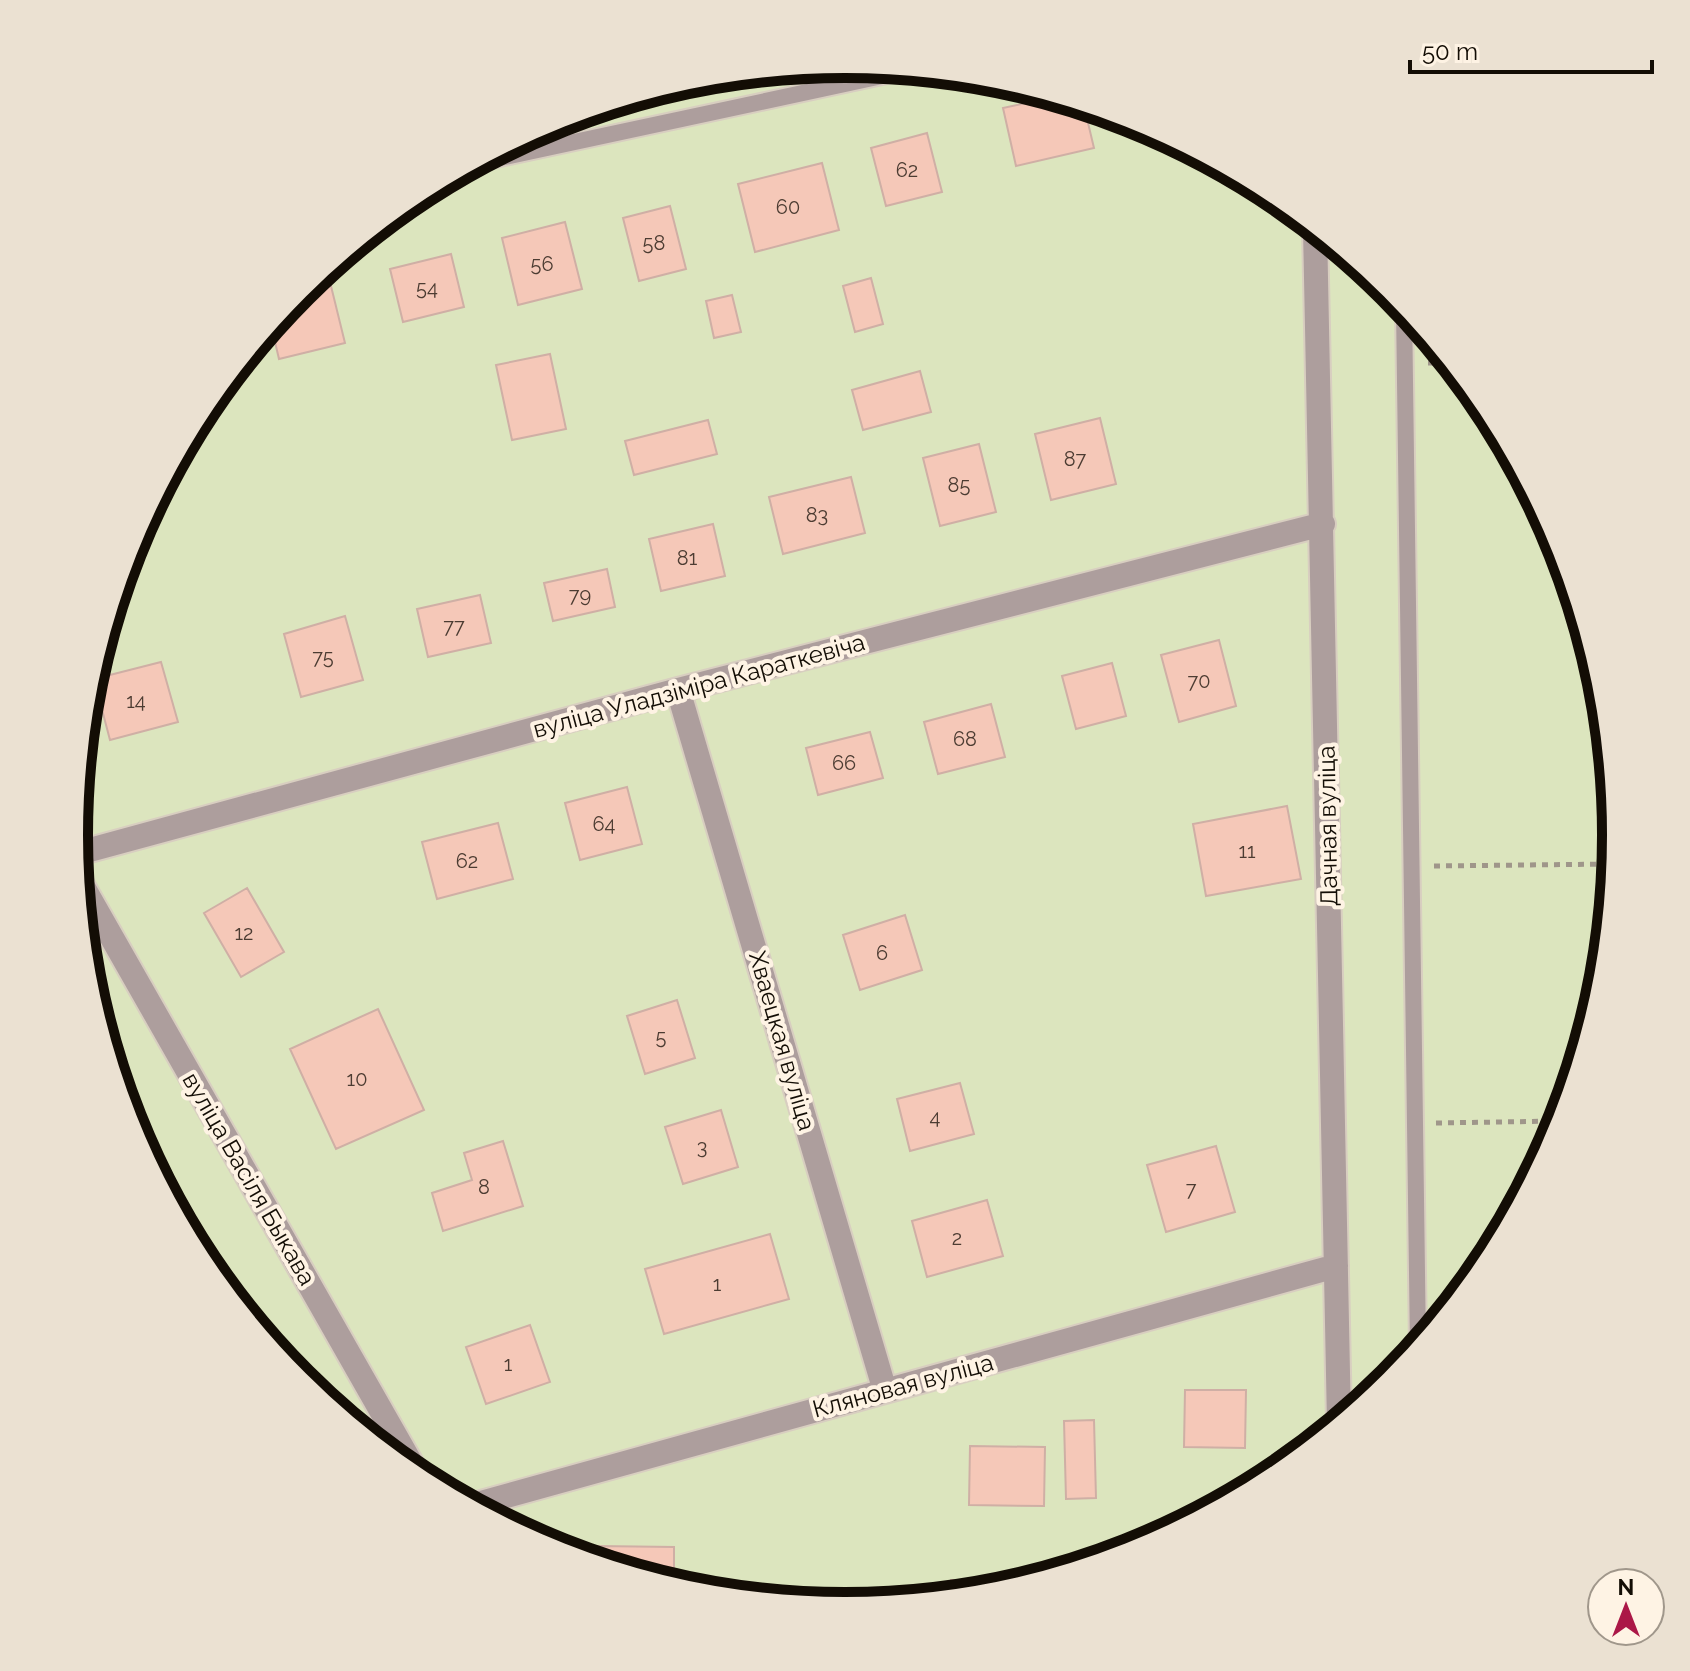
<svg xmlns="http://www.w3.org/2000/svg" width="1690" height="1671" viewBox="0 0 1690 1671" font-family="Raleway,sans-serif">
<rect width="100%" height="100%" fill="#fef3e4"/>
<path fill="#dce5be" d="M76 835a769 769 0 1 1 1538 0a769 769 0 1 1-1538 0Z"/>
<path fill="#f5c8b8" stroke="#cfafa5" stroke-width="2" d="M 1054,97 L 1084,106 L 1094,148 L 1016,166 L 1003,108 Z
M 927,133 L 942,192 L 886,206 L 871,148 Z
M 822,163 L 839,230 L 755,252 L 738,184 Z
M 670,206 L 686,269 L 639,281 L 623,218 Z
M 565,222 L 582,289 L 518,305 L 502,238 Z
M 451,254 L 464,307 L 403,322 L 390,269 Z
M 871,278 L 883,324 L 855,332 L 843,286 Z
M 330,282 L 345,343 L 279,359 L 271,325 L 300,289 Z
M 732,295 L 741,332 L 714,338 L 706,301 Z
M 550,354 L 566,429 L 512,440 L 496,365 Z
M 920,371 L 931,412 L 863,430 L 852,390 Z
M 1100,418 L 1116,484 L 1051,500 L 1035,434 Z
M 708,420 L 717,454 L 634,475 L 625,441 Z
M 979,444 L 996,512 L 940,526 L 923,458 Z
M 851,477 L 865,533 L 783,554 L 769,497 Z
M 713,524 L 725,576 L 661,591 L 649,539 Z
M 607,569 L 615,607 L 553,621 L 544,583 Z
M 480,595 L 491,643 L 428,657 L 417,609 Z
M 345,616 L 363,680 L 301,697 L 284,634 Z
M 1219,640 L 1236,706 L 1179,722 L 1161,655 Z
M 161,662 L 178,722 L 110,740 L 94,679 Z
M 1112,663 L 1126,716 L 1076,729 L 1062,676 Z
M 991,704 L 1005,757 L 938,774 L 924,722 Z
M 870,732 L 883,778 L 818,795 L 806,748 Z
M 627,787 L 642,844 L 580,860 L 565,803 Z
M 1287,806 L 1301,879 L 1206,896 L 1193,824 Z
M 498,823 L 513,879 L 437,899 L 422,842 Z
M 247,888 L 284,952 L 241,977 L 204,913 Z
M 905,915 L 922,970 L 860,990 L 843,935 Z
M 677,1000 L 695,1058 L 645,1074 L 627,1016 Z
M 378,1009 L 424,1110 L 336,1149 L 290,1049 Z
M 960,1083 L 974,1134 L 910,1151 L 897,1099 Z
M 721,1110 L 738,1167 L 683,1184 L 665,1127 Z
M 503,1141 L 523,1206 L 443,1231 L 432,1193 L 472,1180 L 464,1153 Z
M 1216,1146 L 1235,1212 L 1166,1232 L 1147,1165 Z
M 987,1200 L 1003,1256 L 927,1277 L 912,1221 Z
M 770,1234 L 789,1299 L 664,1334 L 645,1269 Z
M 202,1249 L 231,1298 L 203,1264 L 197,1252 Z
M 530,1325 L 550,1382 L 486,1404 L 466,1347 Z
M 1185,1390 L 1246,1390 L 1245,1448 L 1184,1447 Z
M 1094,1420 L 1096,1498 L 1066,1499 L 1064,1421 Z
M 970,1446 L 1045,1447 L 1044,1506 L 969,1505 Z
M 597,1546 L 674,1547 L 674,1586 L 596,1562 Z
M 951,1580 L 1035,1580 L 995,1592 L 951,1597 Z"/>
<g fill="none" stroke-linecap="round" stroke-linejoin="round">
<g stroke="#d8cec0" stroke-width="20">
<path id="lane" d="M 472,164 L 910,70
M 1404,307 L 1418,1347"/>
</g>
<g stroke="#d8cec0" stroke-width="28">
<path id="street" d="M 1315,228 L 1339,1423
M 678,690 L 885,1391
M 75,854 L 678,690 L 1323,524
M 78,878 L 420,1479
M 470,1506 L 1336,1266"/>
</g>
<path stroke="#9f968a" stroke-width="5" stroke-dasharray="6 6" stroke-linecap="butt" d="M 1428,363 L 1450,363
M 1434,866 L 1614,864
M 1436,1123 L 1561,1121"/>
<use href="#lane" stroke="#ad9e9d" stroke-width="16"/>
<use href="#street" stroke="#ad9e9d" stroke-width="24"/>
</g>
<g text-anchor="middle" stroke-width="8" stroke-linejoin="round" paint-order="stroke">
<g font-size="20" fill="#4c3c32">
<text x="907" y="177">62</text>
<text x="788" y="214">60</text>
<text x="654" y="250">58</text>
<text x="542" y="271">56</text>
<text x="427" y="295">54</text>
<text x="1075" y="466">87</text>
<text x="959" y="492">85</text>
<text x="817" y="522">83</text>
<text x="687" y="565">81</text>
<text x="580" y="602">79</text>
<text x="454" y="633">77</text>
<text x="323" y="664">75</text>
<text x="1199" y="688">70</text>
<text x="136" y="708">14</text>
<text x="965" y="746">68</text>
<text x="844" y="770">66</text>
<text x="604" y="831">64</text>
<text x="1247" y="858">11</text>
<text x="467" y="868">62</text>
<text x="244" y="940">12</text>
<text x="882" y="960">6</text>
<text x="661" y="1044">5</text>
<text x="357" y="1086">10</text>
<text x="935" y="1124">4</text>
<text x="702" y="1154">3</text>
<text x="484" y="1194">8</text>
<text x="1191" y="1196">7</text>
<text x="957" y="1245">2</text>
<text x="717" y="1291">1</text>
<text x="508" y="1371">1</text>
</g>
<g font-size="24" fill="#130d05" stroke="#fef3e4">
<text transform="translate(699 686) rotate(-15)" y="8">вуліца Уладзіміра Караткевіча</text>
<text transform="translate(1328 826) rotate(-91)" y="8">Дачная вуліца</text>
<text transform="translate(782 1041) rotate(74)" y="8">Хваецкая вуліца</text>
<text transform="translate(249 1179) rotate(60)" y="8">вуліца Васіля Быкава</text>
<text transform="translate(903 1386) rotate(-15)" y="8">Кляновая вуліца</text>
</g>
</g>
<path d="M0 0H1690V1671H0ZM88 835a757 757 0 1 1 1514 0a757 757 0 1 1-1514 0Z" fill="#ebe1d2" fill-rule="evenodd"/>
<path fill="none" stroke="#130d05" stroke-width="10" d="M88 835a757 757 0 1 1 1514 0a757 757 0 1 1-1514 0Z"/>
<g transform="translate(1626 1607)"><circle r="38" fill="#fef3e4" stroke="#a0978b" stroke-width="2"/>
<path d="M0-6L14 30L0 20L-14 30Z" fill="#ab1747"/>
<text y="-12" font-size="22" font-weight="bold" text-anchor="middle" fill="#130d05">N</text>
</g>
<path d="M1410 60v12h242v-12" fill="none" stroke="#130d05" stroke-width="4"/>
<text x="1422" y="60" font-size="24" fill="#130d05" stroke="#fef3e4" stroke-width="6" paint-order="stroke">50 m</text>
</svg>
